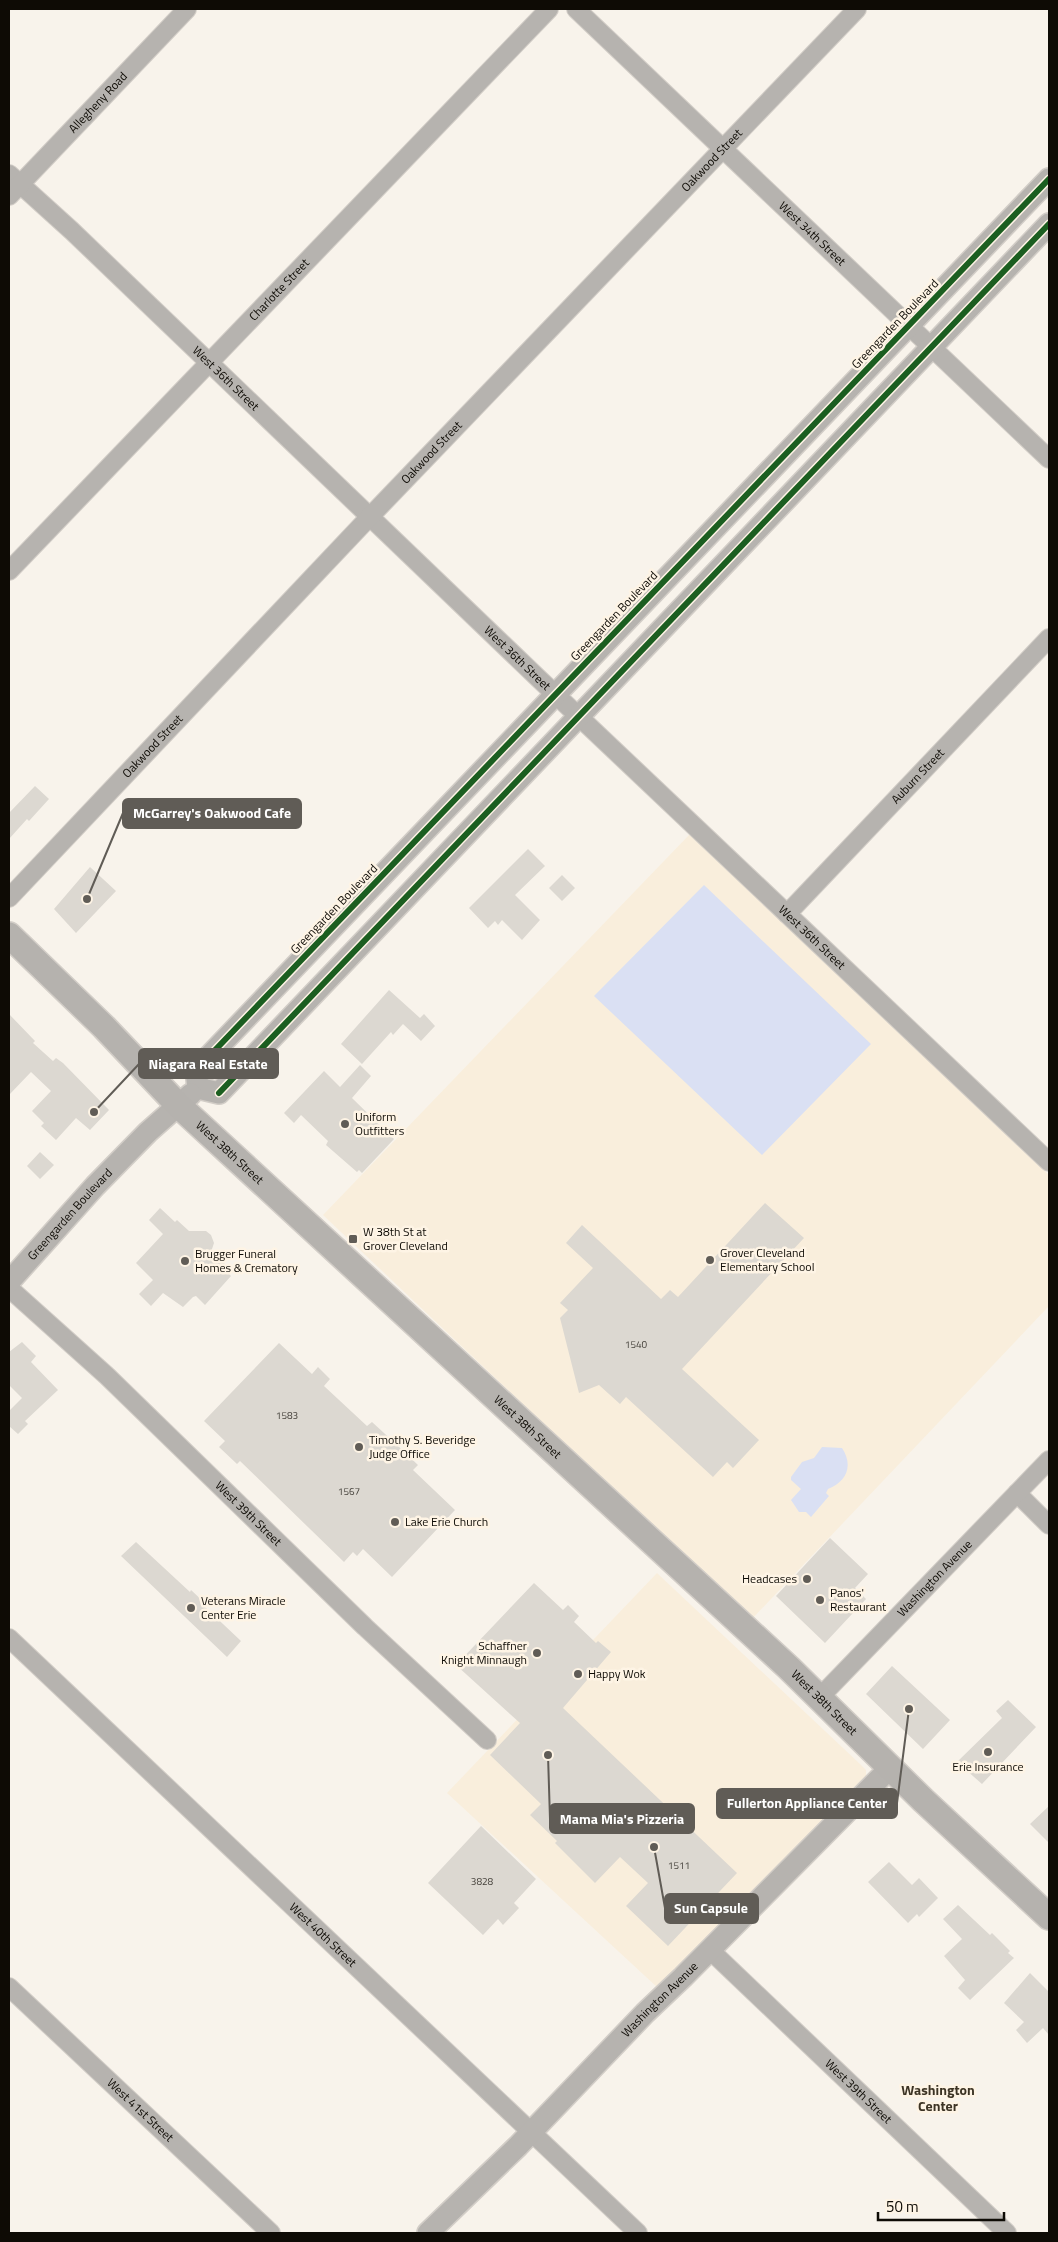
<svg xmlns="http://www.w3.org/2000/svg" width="1058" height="2242" viewBox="0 0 1058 2242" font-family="'Titillium Web',sans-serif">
<rect width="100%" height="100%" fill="#f8f3eb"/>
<path fill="#f9eedc" d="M 690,834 L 1049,1175 L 1049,1306 L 751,1620 L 323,1215 Z
M 657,1573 L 860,1764 L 866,1770 L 866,1778 L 658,1988 L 447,1793 Z"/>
<path fill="#dae0f3" d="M 704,885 L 871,1044 L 762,1155 L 594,996 Z
M 822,1447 L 842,1448 C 854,1466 846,1482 828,1489 L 826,1493 L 829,1496 L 811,1517 L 806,1512 L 799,1512 L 791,1500 L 801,1489 L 791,1480 L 791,1477 L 802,1462 L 814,1458 Z"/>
<path fill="#dcd8d1" d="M 35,786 L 49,799 L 29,821 L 27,819 L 9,839 L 9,813 Z
M 528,849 L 545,866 L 515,895 L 540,920 L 522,940 L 502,920 L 498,925 L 495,921 L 488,928 L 469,908 Z
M 90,867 L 116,891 L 76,933 L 54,909 Z
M 562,875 L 575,888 L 562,901 L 549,888 Z
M 389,990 L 420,1018 L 424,1014 L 435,1026 L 421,1041 L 403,1024 L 393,1035 L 391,1032 L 362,1064 L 341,1044 Z
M 9,1014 L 35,1041 L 33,1043 L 53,1061 L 56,1058 L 63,1063 L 109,1110 L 90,1130 L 76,1118 L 56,1140 L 41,1126 L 44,1123 L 32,1111 L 51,1091 L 31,1072 L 9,1095 Z
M 360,1065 L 371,1076 L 352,1098 L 394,1139 L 362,1173 L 359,1170 L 357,1172 L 326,1145 L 328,1141 L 301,1115 L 294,1123 L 284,1113 L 324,1071 L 340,1087 Z
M 40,1152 L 54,1165 L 40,1179 L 27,1166 Z
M 765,1203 L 804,1238 L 682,1369 L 759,1440 L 733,1468 L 727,1462 L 713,1477 L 626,1397 L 620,1404 L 599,1385 L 579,1393 L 560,1318 L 568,1310 L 560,1303 L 593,1268 L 566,1243 L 582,1225 L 661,1299 L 670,1290 L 678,1297 Z
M 160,1208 L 175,1222 L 177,1220 L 189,1231 L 206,1231 L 211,1235 L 214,1243 L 211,1252 L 225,1264 L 222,1267 L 231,1276 L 205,1305 L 196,1296 L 193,1297 L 183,1307 L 163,1293 L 151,1306 L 139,1294 L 153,1280 L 136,1263 L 163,1234 L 149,1220 Z
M 22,1342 L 36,1356 L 31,1362 L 58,1390 L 25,1421 L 28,1424 L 18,1434 L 9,1426 L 9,1411 L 22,1398 L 9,1385 L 9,1352 Z
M 279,1343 L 312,1374 L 318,1367 L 330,1379 L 324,1386 L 367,1426 L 372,1422 L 396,1444 L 418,1465 L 413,1470 L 455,1510 L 392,1577 L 363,1549 L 357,1556 L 353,1552 L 344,1562 L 240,1461 L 237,1464 L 219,1447 L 225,1441 L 204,1421 Z
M 830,1538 L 868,1574 L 855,1588 L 866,1599 L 825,1643 L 776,1596 Z
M 136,1542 L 190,1592 L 191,1590 L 207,1605 L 205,1607 L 241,1641 L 227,1657 L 121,1556 Z
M 534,1583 L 563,1610 L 568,1605 L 579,1616 L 574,1622 L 596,1643 L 598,1641 L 611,1652 L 563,1708 L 737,1873 L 668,1946 L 626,1906 L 648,1883 L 620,1857 L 595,1883 L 555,1843 L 557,1841 L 530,1815 L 541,1804 L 490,1755 L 520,1723 L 456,1665 Z
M 892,1666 L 950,1720 L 923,1749 L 866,1694 Z
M 1008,1700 L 1036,1727 L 982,1784 L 957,1762 L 1002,1718 L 996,1711 Z
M 1049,1806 L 1049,1843 L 1030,1824 Z
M 481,1826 L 536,1879 L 514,1903 L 519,1908 L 503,1925 L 498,1919 L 483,1935 L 428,1883 Z
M 889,1862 L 912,1885 L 919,1878 L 938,1898 L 919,1917 L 917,1914 L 908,1923 L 868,1882 Z
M 958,1905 L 990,1935 L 992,1933 L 1010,1951 L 1008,1953 L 1014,1958 L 970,2000 L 958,1988 L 965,1980 L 944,1956 L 962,1939 L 943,1919 Z
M 1030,1973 L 1049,1992 L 1049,2035 L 1043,2028 L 1027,2043 L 1016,2030 L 1024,2022 L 1004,2003 Z"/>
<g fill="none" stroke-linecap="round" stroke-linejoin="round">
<g stroke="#d2cdc7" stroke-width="20">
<g id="minor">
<path id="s1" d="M 576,9 L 1049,459"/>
<path id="s2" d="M 9,174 L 72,231 L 537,677 L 1049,1162"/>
<path id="s3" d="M 9,196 L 187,9"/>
<path id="s4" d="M 9,571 L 549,9"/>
<path id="s5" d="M 9,898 L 359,528 L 857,9"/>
<path id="s6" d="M 787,914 L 1049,638"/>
<path id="s7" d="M 9,1288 L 107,1376 L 365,1627 L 487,1740"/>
<path d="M 1017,1493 L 1049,1525"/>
<path id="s8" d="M 9,1638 L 638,2233"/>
<path id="s9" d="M 820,1697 L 1049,1460"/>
<path id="s10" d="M 710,1950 L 1007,2233"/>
<path id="s11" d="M 9,1987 L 271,2233"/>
</g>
</g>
<g stroke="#d2cdc7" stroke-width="24">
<g id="tertiary">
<path d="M 198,1088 L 196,1070 L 1049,179"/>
<path d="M 198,1088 L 219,1093 L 1049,224"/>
<path id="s12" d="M 9,1282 L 95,1186 L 148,1132 L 191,1094"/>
<path id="s13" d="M 428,2233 L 518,2146 L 645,2013 L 683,1977 L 891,1767"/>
</g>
</g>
<g stroke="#d2cdc7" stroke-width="28">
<g id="secondary">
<path id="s14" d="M 9,935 L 104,1027 L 178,1105 L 789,1668 L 923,1800 L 1049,1917"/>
</g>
</g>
<use href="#minor" stroke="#b6b3af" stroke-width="18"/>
<use href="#tertiary" stroke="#b6b3af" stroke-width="21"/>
<use href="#secondary" stroke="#b5b2ae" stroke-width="25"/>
<g stroke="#fef4e5" stroke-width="9">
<path id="cycleway" d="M 196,1070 L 1049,179
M 219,1093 L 1049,224"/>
</g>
<use href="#cycleway" stroke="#1b5e20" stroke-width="6"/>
</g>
<g fill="#605c56" stroke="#fef4e5" stroke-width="2">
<circle cx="345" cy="1124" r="5"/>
<rect x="348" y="1234" width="10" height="10" rx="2.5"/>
<circle cx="710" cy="1260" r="5"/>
<circle cx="185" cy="1261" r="5"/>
<circle cx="359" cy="1447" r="5"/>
<circle cx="395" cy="1522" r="5"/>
<circle cx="807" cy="1579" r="5"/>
<circle cx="820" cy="1600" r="5"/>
<circle cx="191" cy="1608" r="5"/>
<circle cx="537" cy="1653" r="5"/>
<circle cx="578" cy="1674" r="5"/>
<circle cx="988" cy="1752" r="5"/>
</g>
<g text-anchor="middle" stroke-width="5" stroke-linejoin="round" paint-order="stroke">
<g font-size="10" fill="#44403a">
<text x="636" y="1348">1540</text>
<text x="287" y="1419">1583</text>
<text x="349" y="1495">1567</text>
<text x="679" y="1869">1511</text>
<text x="482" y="1885">3828</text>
</g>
<g font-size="12" fill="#0e0b05" stroke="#fef4e5">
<text dy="4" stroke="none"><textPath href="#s3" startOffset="129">Allegheny Road</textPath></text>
<text dy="4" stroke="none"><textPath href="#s5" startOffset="1019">Oakwood Street</textPath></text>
<text dy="4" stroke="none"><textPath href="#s1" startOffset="326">West 34th Street</textPath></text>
<text dy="4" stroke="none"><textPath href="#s4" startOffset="390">Charlotte Street</textPath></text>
<text transform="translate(895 324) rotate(-46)" y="4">Greengarden Boulevard</text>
<text dy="4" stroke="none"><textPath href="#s2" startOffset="298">West 36th Street</textPath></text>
<text dy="4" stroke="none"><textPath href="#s5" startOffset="614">Oakwood Street</textPath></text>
<text transform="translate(614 616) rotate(-46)" y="4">Greengarden Boulevard</text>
<text dy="4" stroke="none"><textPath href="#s2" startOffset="702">West 36th Street</textPath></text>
<text dy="4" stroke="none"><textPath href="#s5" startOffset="209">Oakwood Street</textPath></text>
<text dy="4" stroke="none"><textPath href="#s6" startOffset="190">Auburn Street</textPath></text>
<text transform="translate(334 909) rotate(-46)" y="4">Greengarden Boulevard</text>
<text dy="4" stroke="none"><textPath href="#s2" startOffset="1108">West 36th Street</textPath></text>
<text dy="4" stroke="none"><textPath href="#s14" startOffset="310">West 38th Street</textPath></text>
<text dy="4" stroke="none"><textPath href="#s12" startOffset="91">Greengarden Boulevard</textPath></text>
<text dy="4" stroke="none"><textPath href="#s14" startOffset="715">West 38th Street</textPath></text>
<text dy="4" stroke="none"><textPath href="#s7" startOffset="329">West 39th Street</textPath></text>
<text dy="4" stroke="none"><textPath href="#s9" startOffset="165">Washington Avenue</textPath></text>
<text dy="4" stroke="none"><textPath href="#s14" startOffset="1120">West 38th Street</textPath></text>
<text dy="4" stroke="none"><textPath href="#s8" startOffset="432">West 40th Street</textPath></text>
<text dy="4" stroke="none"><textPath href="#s13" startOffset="329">Washington Avenue</textPath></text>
<text dy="4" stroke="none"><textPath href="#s10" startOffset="205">West 39th Street</textPath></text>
<text dy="4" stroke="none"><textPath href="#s11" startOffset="180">West 41st Street</textPath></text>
</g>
<g font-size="12" fill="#0e0b05" stroke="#fef4e5" text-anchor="start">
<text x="355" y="1121">Uniform<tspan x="355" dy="14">Outfitters</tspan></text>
<text x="363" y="1236">W 38th St at<tspan x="363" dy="14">Grover Cleveland</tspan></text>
<text x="720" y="1257">Grover Cleveland<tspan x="720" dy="14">Elementary School</tspan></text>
<text x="195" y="1258">Brugger Funeral<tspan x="195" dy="14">Homes &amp; Crematory</tspan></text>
<text x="369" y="1444">Timothy S. Beveridge<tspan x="369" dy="14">Judge Office</tspan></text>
<text x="405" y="1526">Lake Erie Church</text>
<text x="797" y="1583" text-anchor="end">Headcases</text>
<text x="830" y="1597">Panos'<tspan x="830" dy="14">Restaurant</tspan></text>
<text x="201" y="1605">Veterans Miracle<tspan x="201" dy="14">Center Erie</tspan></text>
<text x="527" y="1650" text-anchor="end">Schaffner<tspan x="527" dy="14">Knight Minnaugh</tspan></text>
<text x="588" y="1678">Happy Wok</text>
<text x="988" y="1771" text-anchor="middle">Erie Insurance</text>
</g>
<g font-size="14" font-weight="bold" fill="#3c3324" stroke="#fef4e5">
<text x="938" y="2095">Washington<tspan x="938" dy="16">Center</tspan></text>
</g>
</g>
<path fill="none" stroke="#605c56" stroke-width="2" d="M87 899L123 813M94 1112L139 1064M909 1709L897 1803M548 1755L550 1819M654 1847L665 1908"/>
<g fill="#605c56" stroke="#fef4e5" stroke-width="2">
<circle cx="87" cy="899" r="5"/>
<circle cx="94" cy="1112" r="5"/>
<circle cx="909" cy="1709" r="5"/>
<circle cx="548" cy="1755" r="5"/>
<circle cx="654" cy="1847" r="5"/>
</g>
<g fill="#605c56" stroke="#605c56" stroke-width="2">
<rect x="123" y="799" width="178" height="29" rx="5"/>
<rect x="139" y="1049" width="139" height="29" rx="5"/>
<rect x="717" y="1789" width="180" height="29" rx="5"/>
<rect x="550" y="1804" width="144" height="29" rx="5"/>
<rect x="665" y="1894" width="93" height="29" rx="5"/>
</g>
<g font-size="14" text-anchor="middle" font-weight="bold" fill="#fff">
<text x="212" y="818">McGarrey's Oakwood Cafe</text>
<text x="208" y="1069">Niagara Real Estate</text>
<text x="807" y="1808">Fullerton Appliance Center</text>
<text x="622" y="1824">Mama Mia's Pizzeria</text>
<text x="711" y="1913">Sun Capsule</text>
</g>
<rect width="1058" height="2242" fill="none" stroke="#0e0b05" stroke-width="20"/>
<path d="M878 2212v8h126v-8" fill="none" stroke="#0e0b05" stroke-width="2.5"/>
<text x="886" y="2212" font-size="15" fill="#0e0b05" stroke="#fef4e5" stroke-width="4" paint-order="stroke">50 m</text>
</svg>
